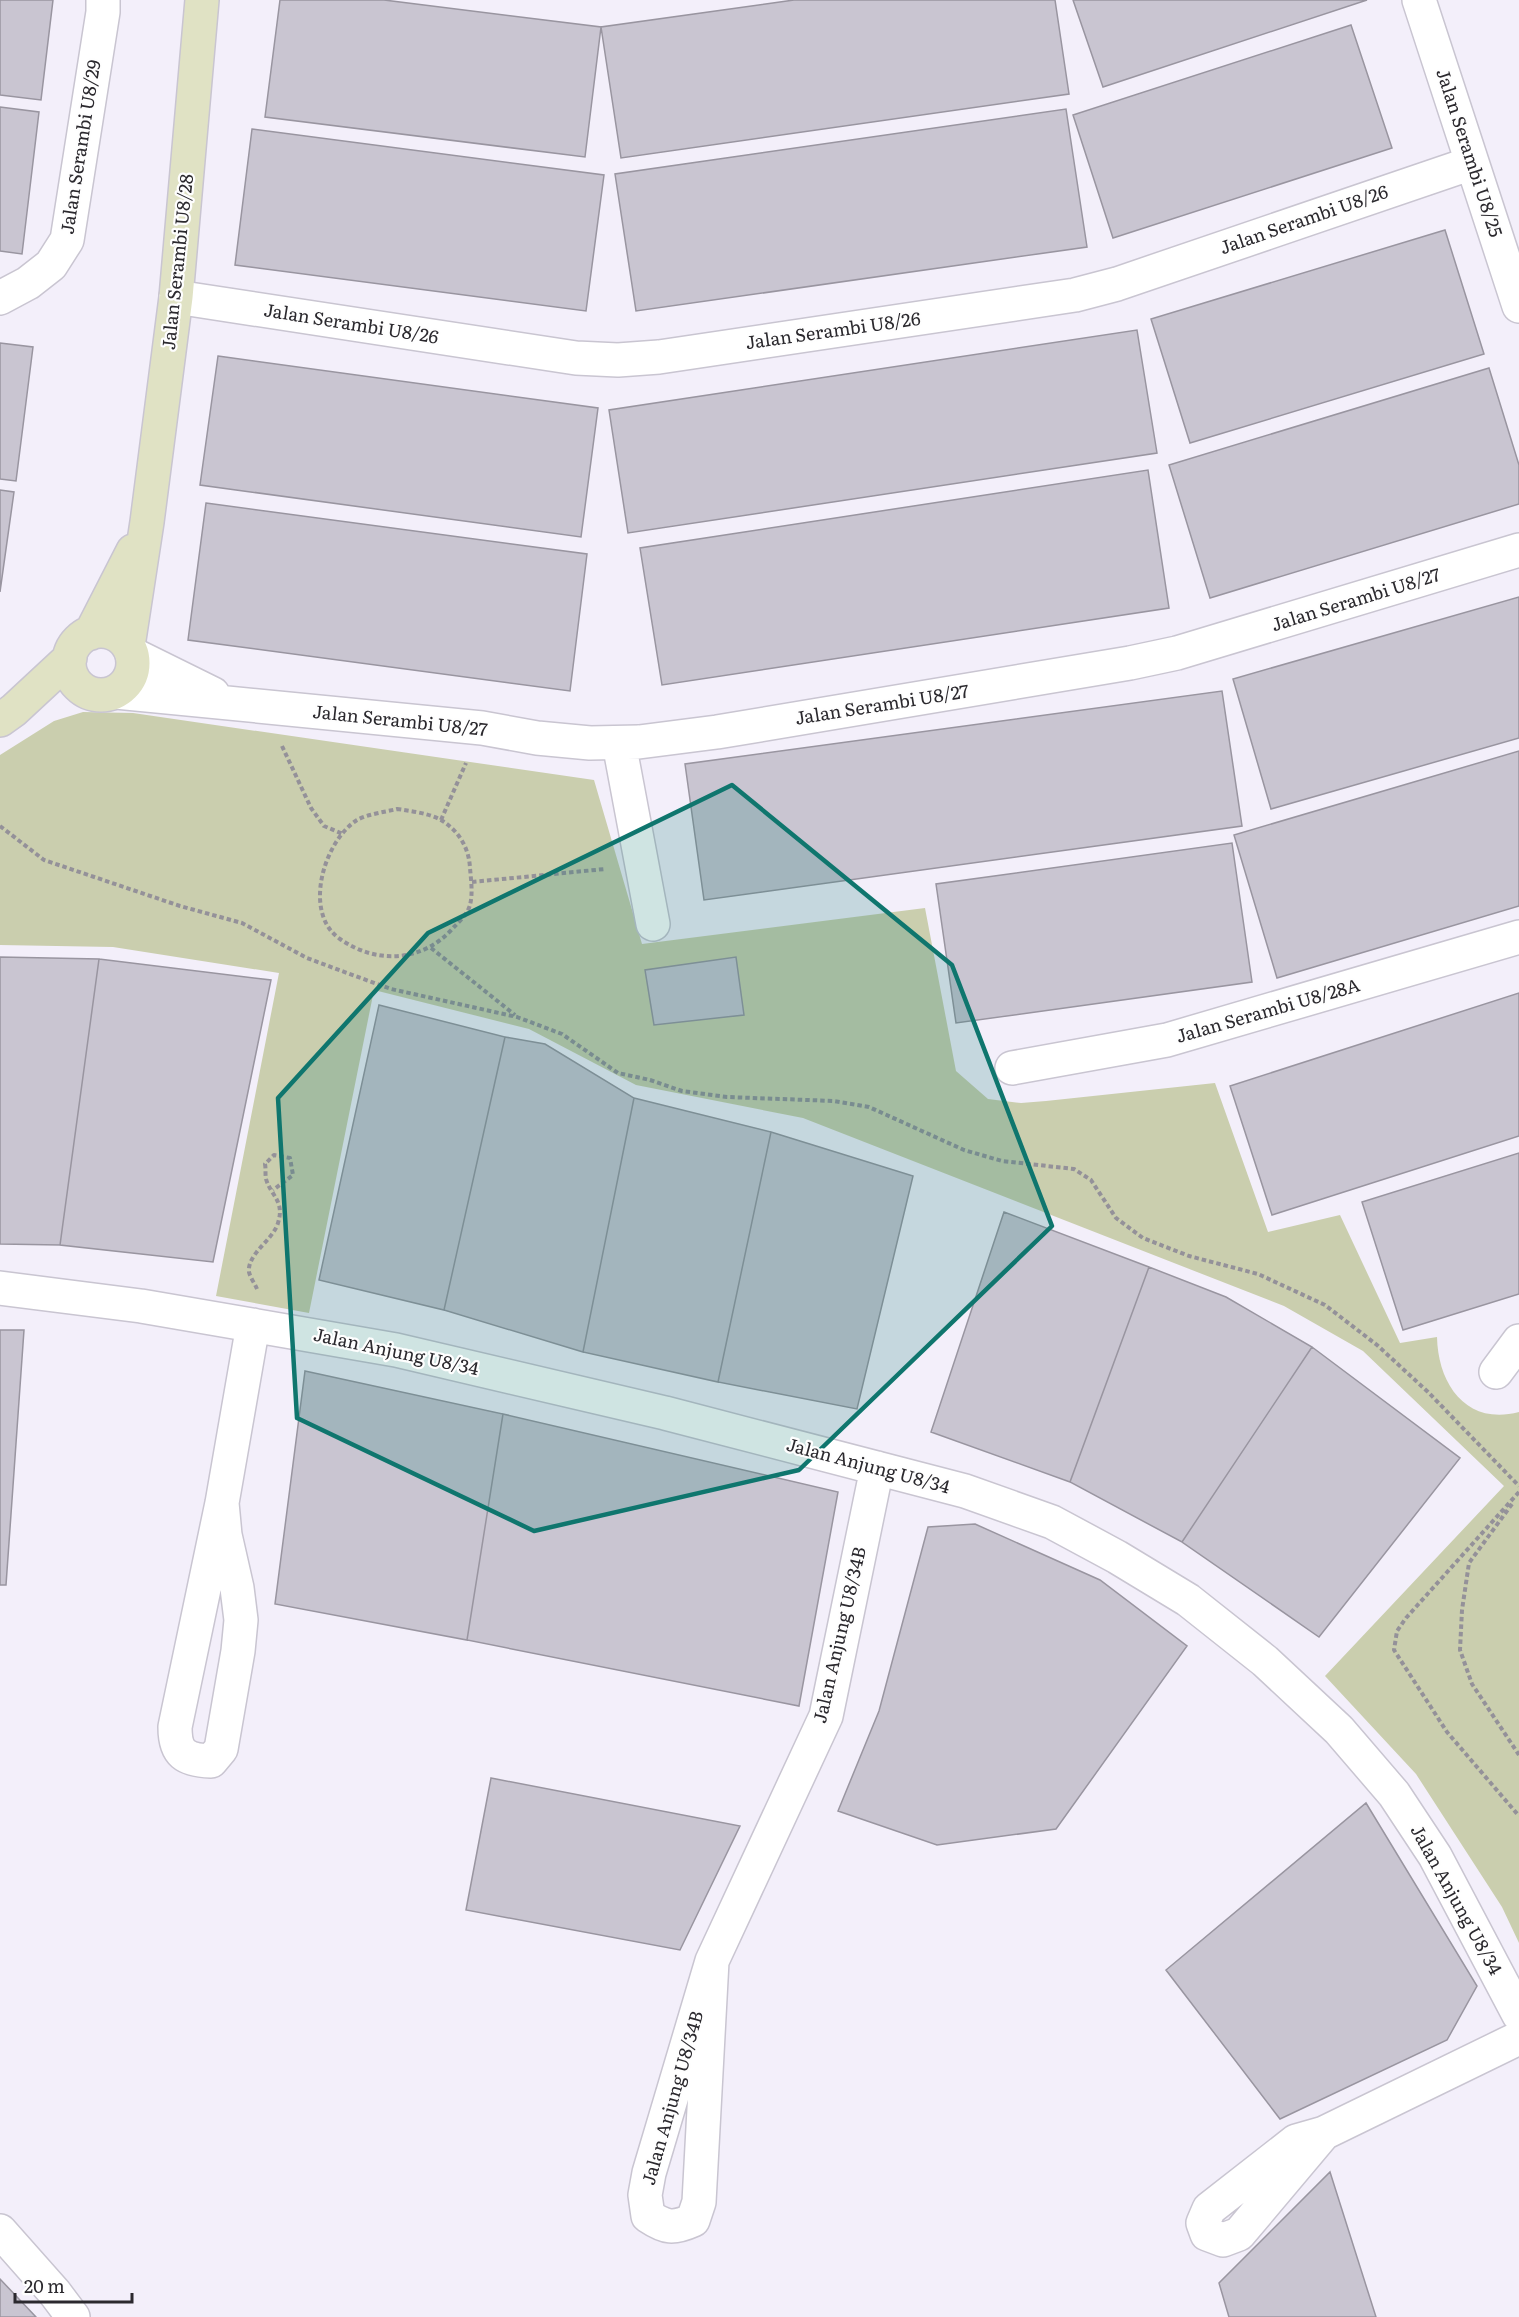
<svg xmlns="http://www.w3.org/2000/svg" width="1519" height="2317" viewBox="0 0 1519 2317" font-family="Literata,serif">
<rect width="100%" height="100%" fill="#f3effa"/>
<path fill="#caceae" d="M 83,712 L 133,713 L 594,780 L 642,944 L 925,908 L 956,1071 L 988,1099 L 1021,1103 L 1046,1101 L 1215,1083 L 1268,1232 L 1340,1215 L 1400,1343 L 1437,1337 C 1438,1385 1467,1426 1519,1412 L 1519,1943 L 1502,1907 L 1416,1774 L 1325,1676 L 1504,1486 L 1363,1351 L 1284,1306 L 803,1118 L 636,1085 L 529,1029 L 374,990 L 309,1313 L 216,1296 L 279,973 L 113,947 L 0,945 L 0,755 L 54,721 Z"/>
<path fill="#c9c5d1" stroke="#9995a0" stroke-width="1.5" d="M 0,0 L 53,0 L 41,100 L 0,95 Z
M 280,0 L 384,0 L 601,27 L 585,157 L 265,117 Z
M 794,0 L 1055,0 L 1069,94 L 621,158 L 601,27 Z
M 1073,0 L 1367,0 L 1103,87 Z
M 1351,25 L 1392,148 L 1113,238 L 1073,115 Z
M 0,107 L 39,112 L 22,254 L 0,251 Z
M 1066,109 L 1087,247 L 636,311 L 615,174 Z
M 252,129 L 604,175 L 586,311 L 235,265 Z
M 1445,230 L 1484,354 L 1190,443 L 1151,319 Z
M 1137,330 L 1157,453 L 628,533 L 609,410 Z
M 0,343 L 33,347 L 16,481 L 0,479 Z
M 218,356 L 598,408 L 581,537 L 200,485 Z
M 1489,368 L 1519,465 L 1519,504 L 1210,598 L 1169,465 Z
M 1148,470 L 1169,608 L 662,685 L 640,548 Z
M 0,490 L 14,492 L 0,592 Z
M 206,503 L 587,554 L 570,691 L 188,640 Z
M 1519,597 L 1519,738 L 1271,809 L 1233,679 Z
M 1222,691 L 1242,826 L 704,900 L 685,764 Z
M 1519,751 L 1519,906 L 1277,978 L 1234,835 Z
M 1232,843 L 1252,982 L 956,1023 L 936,884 Z
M 0,957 L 99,959 L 60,1245 L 0,1244 Z
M 736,957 L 744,1015 L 654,1025 L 645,970 Z
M 99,959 L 271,980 L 213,1262 L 60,1245 Z
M 1519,993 L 1519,1136 L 1272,1215 L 1230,1086 Z
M 379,1005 L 505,1037 L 444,1310 L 319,1280 Z
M 505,1037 L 545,1044 L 634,1098 L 583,1352 L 444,1310 Z
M 634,1098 L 771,1132 L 718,1382 L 583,1352 Z
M 771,1132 L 913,1176 L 857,1409 L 718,1382 Z
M 1519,1153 L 1519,1294 L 1403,1330 L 1362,1202 Z
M 1004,1212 L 1149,1267 L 1070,1482 L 931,1432 Z
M 1149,1267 L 1226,1297 L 1312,1347 L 1182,1542 L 1070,1482 Z
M 0,1330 L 24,1330 L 6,1585 L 0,1585 Z
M 1312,1347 L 1460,1458 L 1319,1637 L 1182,1542 Z
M 305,1371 L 503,1414 L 467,1640 L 275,1604 Z
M 503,1414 L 838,1492 L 799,1706 L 467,1640 Z
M 975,1524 L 1100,1580 L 1187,1646 L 1056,1829 L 937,1845 L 838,1811 L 879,1711 L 928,1527 Z
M 491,1778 L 740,1826 L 680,1950 L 466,1910 Z
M 1366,1803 L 1477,1986 L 1447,2040 L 1280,2119 L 1166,1970 Z
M 1330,2172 L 1376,2317 L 1229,2317 L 1219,2283 Z
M 0,2279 L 36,2317 L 0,2317 Z"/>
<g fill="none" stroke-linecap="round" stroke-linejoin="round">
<g stroke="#c9c5d1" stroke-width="36">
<path id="street" d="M 1419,0 L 1519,306
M 176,297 L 576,358 L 618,360 L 659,357 L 1075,295 L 1117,284 L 1472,163
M 0,298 L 28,283 L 51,265 L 67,240 L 103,12 L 103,0
M 132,654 L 213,694
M 116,692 L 482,728 L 537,738 L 590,743 L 639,742 L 717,732 L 1130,663 L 1177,653 L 1519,550
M 619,743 L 653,924
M 1012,1068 L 1167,1040 L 1519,937
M 0,1288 L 141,1306 L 396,1350 L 665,1413 L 965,1491 L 1052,1522 L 1117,1557 L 1188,1600 L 1265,1661 L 1339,1730 L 1394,1794 L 1435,1856 L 1519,2015
M 1496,1372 L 1519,1341
M 222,1503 L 225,1535 L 237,1588 L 241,1620 L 238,1651 L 221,1749 L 211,1761 C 185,1760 175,1754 175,1727 L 222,1503 L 253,1325
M 712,1961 L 699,2202 L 693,2220 C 673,2229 666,2228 648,2216 L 645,2195 L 649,2173 L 712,1961 L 826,1716 L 877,1468
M 1324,2133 L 1239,2234 L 1223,2240 L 1207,2234 L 1203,2223 L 1209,2209 L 1296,2141 L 1324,2133 L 1519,2038
M 0,2231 L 55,2293 L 73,2317"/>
</g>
<g stroke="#c9c5d1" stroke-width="36">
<path id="secondary" d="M69 663a32 32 0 1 1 64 0a32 32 0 1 1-64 0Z
M 91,633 L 133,551
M 128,646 L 147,522 L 176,297 L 202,0
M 0,720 L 14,710 L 70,658"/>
</g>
<path stroke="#949199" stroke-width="4" stroke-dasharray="4.5 3" stroke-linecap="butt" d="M 282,746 L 311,808 L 324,826 L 343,834
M 397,809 C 411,811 428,813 441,820 C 459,831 469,848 470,868 C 471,880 473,893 470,905 C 468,913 460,921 454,927 C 424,962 377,965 340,939 C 302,913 324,841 357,820 C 368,814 385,812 397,809 Z
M 441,820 L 466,763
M 0,826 L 44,860 L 180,906 L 242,923 L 307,958 L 347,973 L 391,989 L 517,1017 L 562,1034 L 618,1073 L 650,1080 L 682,1091 L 727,1097 L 834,1101 L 869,1107 L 964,1150 L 1002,1161 L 1074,1169 L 1091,1180 L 1116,1218 L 1143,1238 L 1189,1256 L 1258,1274 L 1325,1305 L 1377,1345 L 1428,1392 L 1519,1486
M 472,882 L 605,869
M 431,948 L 515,1015
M 257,1289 C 255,1284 250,1277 249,1272 C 247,1254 273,1240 278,1223 C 285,1201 271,1196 266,1179 C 265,1174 266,1169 265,1164 L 274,1155 L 290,1158 L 293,1175 L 273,1190
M 1519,1492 L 1406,1618 L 1397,1631 L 1394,1650 L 1447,1732 L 1519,1816
M 1512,1504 L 1469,1563 L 1462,1610 L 1460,1650 L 1472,1684 L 1519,1755"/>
<use href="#street" stroke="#fff" stroke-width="33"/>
<use href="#secondary" stroke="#e0e2c4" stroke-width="33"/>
</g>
<path fill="#0f766e" fill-opacity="0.2" stroke="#0f766e" stroke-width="4.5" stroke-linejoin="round" d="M 732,785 L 952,965 L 1052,1226 L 799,1470 L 534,1531 L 297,1418 L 278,1098 L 428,933 Z"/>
<g text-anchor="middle" stroke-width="4.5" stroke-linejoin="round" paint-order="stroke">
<g font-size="18" fill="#2b292e" stroke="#fefefe">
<text transform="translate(81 147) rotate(-81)" y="6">Jalan Serambi U8/29</text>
<text transform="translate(1469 153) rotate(72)" y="6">Jalan Serambi U8/25</text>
<text transform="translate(1304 220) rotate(-19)" y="6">Jalan Serambi U8/26</text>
<text transform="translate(178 262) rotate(-84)" y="6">Jalan Serambi U8/28</text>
<text transform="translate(351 324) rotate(9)" y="6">Jalan Serambi U8/26</text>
<text transform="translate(833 331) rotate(-8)" y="6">Jalan Serambi U8/26</text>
<text transform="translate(1356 600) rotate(-17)" y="6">Jalan Serambi U8/27</text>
<text transform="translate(882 705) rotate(-9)" y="6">Jalan Serambi U8/27</text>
<text transform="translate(400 721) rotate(6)" y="6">Jalan Serambi U8/27</text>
<text transform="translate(1268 1011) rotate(-16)" y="6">Jalan Serambi U8/28A</text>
<text transform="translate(396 1352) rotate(12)" y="6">Jalan Anjung U8/34</text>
<text transform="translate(868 1466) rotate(15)" y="6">Jalan Anjung U8/34</text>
<text transform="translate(840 1635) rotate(-77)" y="6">Jalan Anjung U8/34B</text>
<text transform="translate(1456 1900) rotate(61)" y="6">Jalan Anjung U8/34</text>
<text transform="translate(673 2098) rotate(-74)" y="6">Jalan Anjung U8/34B</text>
</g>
</g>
<path d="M15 2293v9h117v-9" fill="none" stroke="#2b292e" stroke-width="3"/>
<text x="24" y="2293" font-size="18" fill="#2b292e" stroke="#fefefe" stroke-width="4.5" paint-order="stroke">20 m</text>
</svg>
